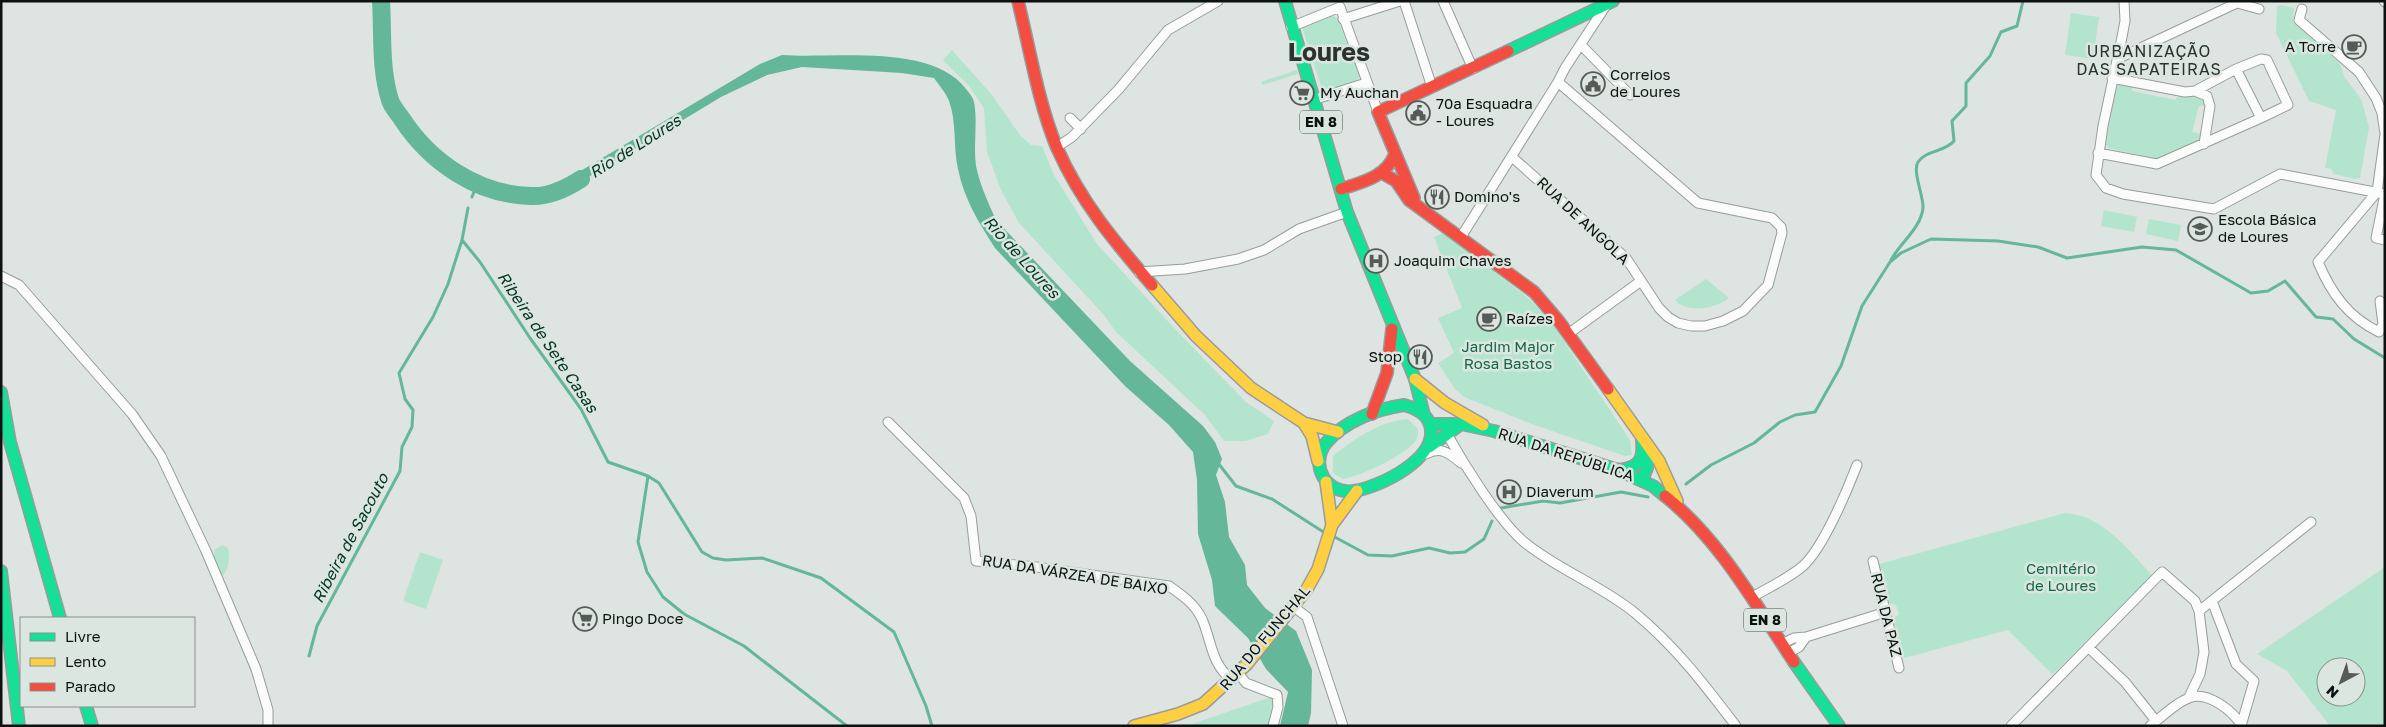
<svg xmlns="http://www.w3.org/2000/svg" width="2386" height="727" viewBox="0 0 2386 727" font-family="'Golos Text',sans-serif">
<rect width="100%" height="100%" fill="#dee4e1"/>
<path fill="#b3e5ce" fill-rule="evenodd" d="M 2280,5 L 2294,8 L 2293,22 L 2340,64 L 2344,76 L 2361,99 L 2369,127 L 2360,178 L 2355,179 L 2334,174 L 2331,169 L 2325,168 L 2336,110 L 2309,101 L 2276,33 L 2277,6 Z
M 2071,13 L 2099,17 L 2093,59 L 2065,55 Z
M 1332,15 L 1338,19 L 1360,77 L 1356,81 L 1323,92 L 1302,27 Z
M 952,50 L 992,95 L 1020,135 L 1031,145 L 1042,146 L 1054,175 L 1097,244 L 1176,330 L 1246,402 L 1274,421 L 1268,434 L 1245,441 L 1224,441 L 1205,415 L 1116,332 L 1104,315 L 1019,223 L 1001,190 L 987,152 L 984,108 L 969,86 L 943,60 Z
M 1297,70 L 1298,74 L 1263,85 L 1261,82 Z
M 2120,84 L 2132,85 L 2132,91 L 2175,100 L 2180,94 L 2201,97 L 2206,106 L 2199,106 L 2192,132 L 2202,134 L 2197,144 L 2155,159 L 2109,148 L 2105,144 L 2117,86 Z
M 2104,210 L 2137,217 L 2134,232 L 2101,226 Z
M 2149,219 L 2181,225 L 2178,241 L 2146,234 Z
M 1444,233 L 1527,297 L 1551,322 L 1630,440 L 1632,455 L 1625,456 L 1529,423 L 1464,397 L 1455,389 L 1438,363 L 1454,353 L 1438,318 L 1462,308 L 1434,237 Z
M 1706,279 L 1729,298 C 1716,309 1687,314 1675,300 Z
M 1408,419 L 1418,429 C 1418,433 1418,437 1416,440 C 1407,455 1360,476 1343,479 L 1333,473 L 1333,456 C 1354,439 1380,421 1408,419 Z
M 2065,513 C 2103,515 2127,549 2152,575 L 2057,670 L 2052,674 L 2008,630 L 1904,658 L 1893,619 L 1899,614 L 1896,605 L 1885,602 L 1879,564 Z
M 222,545 L 228,548 C 230,557 229,572 221,577 L 214,562 L 214,550 Z
M 420,552 L 443,560 L 426,609 L 403,601 Z
M 2385,567 L 2385,726 L 2330,726 L 2287,671 L 2257,654 ZM 2326,667 L 2356,667 L 2356,697 L 2326,697 Z
M 1277,695 L 1273,726 L 1186,726 Z"/>
<path fill="#64b798" d="M 782,55 C 834,59 931,43 966,89 C 969,93 973,97 974,102 C 978,123 973,145 976,166 C 980,185 988,202 996,220 L 1130,361 L 1203,426 L 1215,442 L 1222,459 L 1216,475 L 1225,502 L 1229,537 L 1245,565 L 1247,585 L 1265,608 L 1296,631 L 1312,670 L 1311,713 L 1308,726 L 1280,726 L 1288,692 L 1266,669 L 1248,638 L 1215,606 L 1212,580 L 1198,534 L 1197,480 L 1193,452 L 1169,425 L 1125,386 L 995,248 C 979,223 964,199 958,169 C 953,147 957,123 949,101 C 946,93 939,85 934,78 L 902,73 L 802,67 L 767,75 L 721,97 L 562,193 L 557,185 L 760,64 Z"/>
<g fill="none" stroke-linecap="round" stroke-linejoin="round">
<path stroke="#64b798" stroke-width="3" d="M 472,197 L 477,184
M 468,208 L 462,240 L 480,262 L 530,338 L 581,409 L 608,462 L 648,476 L 659,483 L 702,552 L 713,558 L 726,560 L 762,558 L 821,578 L 894,632 L 926,706 L 932,726
M 1891,260 C 1900,243 1921,228 1923,208 C 1924,197 1912,171 1918,162 C 1926,150 1945,152 1954,141 L 1952,121 L 1966,106 L 1966,83 L 1990,56 L 2001,32 L 2017,26 L 2023,1
M 1218,463 L 1236,486 L 1272,499 L 1325,533
M 648,476 L 638,542 L 647,572 L 663,597 L 684,614 L 744,646 L 847,726
M 1686,484 L 1711,465 L 1754,443 L 1780,422 L 1795,415 L 1815,412 L 1841,366 L 1862,306 L 1890,262 L 1901,253 L 1931,239 L 1998,241 L 2038,247 L 2067,258 L 2142,247 L 2176,250 L 2251,293 L 2268,291 L 2285,281 L 2316,317 L 2333,319 L 2354,339 L 2385,358
M 1501,508 L 1543,501 L 1560,503 L 1621,492 L 1648,497
M 1331,535 L 1368,555 L 1392,556 L 1429,548 L 1450,553 L 1465,552 L 1484,539 L 1492,521
M 309,656 L 317,626 L 400,471 L 402,447 L 412,427 L 413,410 L 405,399 L 399,373 L 433,317 L 448,284 L 462,240"/>
<path stroke="#64b798" stroke-width="18" d="M 381,1 C 383,34 380,68 390,100 C 392,107 398,113 402,119 C 430,162 478,195 531,196 C 548,197 567,188 581,179"/>
<g stroke="#989c9a" stroke-width="11">
<path id="street" d="M 1404,1 L 1432,87
M 1443,1 L 1473,69
M 2124,1 L 2125,21 L 2122,37 L 2103,126 L 2096,175 L 2106,188 L 2123,194 L 2214,209 L 2280,174 L 2385,194
M 2384,1 L 2385,2
M 2302,9 L 2299,20 L 2359,72 L 2376,98 L 2382,113 L 2385,134 L 2377,192 L 2318,262 C 2331,293 2348,317 2379,332 L 2383,324 L 2380,301
M 1343,19 L 1400,1
M 1291,27 L 1340,7 L 1378,112
M 1581,45 L 1630,95
M 2119,58 L 2237,3 L 2259,9
M 2236,69 L 2261,59 L 2267,60 L 2288,105 L 2261,118
M 2195,91 L 2207,96 L 2210,106 L 2204,144
M 1313,100 L 1366,83
M 1070,118 L 1081,129
M 1057,147 L 1072,137 L 1118,90 L 1168,30 L 1218,1
M 2098,153 L 2157,164 L 2261,118 L 2236,69 L 2195,91 L 2185,92 L 2112,78
M 1512,157 L 1626,258 L 1659,308 L 1668,317 L 1678,323 L 1691,326 L 1705,326 L 1723,321 L 1743,311 L 1768,285 L 1782,233 L 1781,227 L 1772,218 L 1698,203 L 1558,82
M 2385,194 L 2376,238 L 2385,240
M 1461,237 L 1558,82 L 1565,68 L 1607,4
M 1139,272 L 1185,269 L 1238,259 L 1264,250 L 1299,229 L 1347,212
M 1,276 L 19,285 L 132,414 L 161,456 L 206,551 L 256,669 L 268,710 L 268,726
M 1568,334 L 1641,281
M 888,422 L 964,498 L 971,516 L 976,561 L 1036,567 L 1169,586 C 1182,595 1195,604 1202,619 C 1212,642 1211,664 1232,680
M 1447,434 C 1463,463 1499,521 1524,542 C 1558,570 1601,585 1635,613 C 1676,647 1704,684 1736,726
M 1426,454 C 1441,446 1449,453 1461,463
M 1873,561 L 1899,668
M 1751,598 C 1767,588 1788,579 1803,566 C 1823,548 1847,491 1857,465
M 2212,601 L 2236,664 L 2254,681 L 2241,726
M 1294,607 L 1307,617 L 1343,726
M 2199,611 L 2311,522
M 1781,644 L 1794,638 L 1806,637 L 1886,612
M 2088,647 L 2125,682 L 2156,721
M 1788,653 L 1799,647 L 1806,637
M 1238,673 L 1246,683 L 1277,695 L 1278,707 L 1273,726
M 2011,726 L 2162,572 L 2195,601 L 2199,611 L 2204,652 L 2200,674 L 2189,697
M 2150,726 C 2162,717 2175,703 2189,698 C 2207,690 2233,711 2242,726"/>
</g>
<g stroke="#989c9a" stroke-width="14">
<path id="fast" d="M 1285,1 L 1347,212 L 1415,379 L 1424,415
M 1508,51 L 1613,1
M 1,392 L 10,442 L 60,618
M 1404,405 C 1415,408 1427,413 1430,425 C 1440,458 1380,487 1354,491 C 1326,495 1309,465 1326,443 C 1344,421 1377,409 1404,405 Z
M 1430,424 L 1461,424 L 1494,431 L 1618,470 L 1653,486 L 1665,496
M 1429,447 L 1461,424
M 1618,470 C 1638,468 1644,461 1642,441
M 1642,480 L 1647,468 L 1648,452
M 1,571 L 19,726
M 1794,662 L 1839,726
M 86,706 L 92,726"/>
</g>
<g stroke="#989c9a" stroke-width="14">
<path id="slow" d="M 1152,285 L 1196,336 L 1251,388 L 1304,423 L 1338,432
M 1415,379 L 1445,403 L 1483,425
M 1608,389 L 1659,461 L 1677,501
M 1304,423 L 1312,436 L 1318,461
M 1326,482 L 1332,525
M 1134,726 L 1178,714 L 1203,704 L 1247,664 L 1307,589 L 1318,569 L 1332,525 L 1357,491"/>
</g>
<g stroke="#989c9a" stroke-width="14">
<path id="jam" d="M 1018,1 C 1030,50 1038,102 1057,148 C 1081,202 1114,241 1152,285
M 1382,173 L 1396,181 L 1409,200 L 1534,292 L 1558,320 L 1608,389
M 1341,189 C 1363,182 1386,177 1395,154
M 1414,198 L 1378,112 L 1508,51
M 1372,414 L 1387,373 L 1392,329
M 1665,496 C 1720,540 1755,604 1794,662"/>
</g>
<use href="#street" stroke="#fafbfa" stroke-width="9"/>
<use href="#fast" stroke="#16e098" stroke-width="11"/>
<use href="#slow" stroke="#ffcf43" stroke-width="11"/>
<use href="#jam" stroke="#f24e42" stroke-width="11"/>
</g>
<defs>
<g id="cafe-ring" transform="scale(1.25)"><circle r="9.5" fill="#dce6e1" stroke="#565b58" stroke-width="1.5"/><path d="M-5.5-4.5H6V0H3Q3 3.5 0 3.5H-2.5Q-5.5 3.5-5.5 0ZM3-3.2v2h1.7v-2ZM-6 4.5H4V6H-6Z" fill="#565b58"/></g>
<g id="civic-ring" transform="scale(1.25)"><circle r="9.5" fill="#dce6e1" stroke="#565b58" stroke-width="1.5"/><path d="M-.6-6.5H3V-4.5H.6V-3L4-1V1h2V6H-6V1h2V-1L-.6-3ZM-1.2 2.5V6h2.4V2.5Z" fill="#565b58"/></g>
<g id="supermarket-ring" transform="scale(1.25)"><circle r="9.5" fill="#dce6e1" stroke="#565b58" stroke-width="1.5"/><path d="M-6-5.5h2.5l.6 2H6L4.5 2H-2.5L-4.4-4H-6ZM-1.5 3.2a1.3 1.3 0 1 0 .1 0ZM3 3.2a1.3 1.3 0 1 0 .1 0Z" fill="#565b58"/></g>
<g id="restaurant-ring" transform="scale(1.25)"><circle r="9.5" fill="#dce6e1" stroke="#565b58" stroke-width="1.5"/><path d="M-5-6h1v4h1v-4h1v4h1v-4h1v5L-1.5 .5V6h-2V.5L-5-1ZM5-6V6H3V1.5H1.5Q1.5-4 5-6Z" fill="#565b58"/></g>
<g id="school-ring" transform="scale(1.25)"><circle r="9.5" fill="#dce6e1" stroke="#565b58" stroke-width="1.5"/><path d="M0-5L7-2L0 1L-7-2ZM-4 1L0 2.5L4 1V4Q0 6-4 4Z" fill="#565b58"/></g>
<g id="hospital-ring" transform="scale(1.25)"><circle r="9.5" fill="#dce6e1" stroke="#565b58" stroke-width="1.5"/><path d="M-5-5h3v3.5h4V-5h3V5h-3V1.5h-4V5h-3Z" fill="#565b58"/></g>
</defs>
<g fill-rule="evenodd">
<use href="#cafe-ring" x="2354" y="47"/>
<use href="#civic-ring" x="1593" y="84"/>
<use href="#supermarket-ring" x="1302" y="93"/>
<use href="#civic-ring" x="1418" y="113"/>
<use href="#restaurant-ring" x="1437" y="197"/>
<use href="#school-ring" x="2200" y="229"/>
<use href="#hospital-ring" x="1376" y="261"/>
<use href="#cafe-ring" x="1489" y="319"/>
<use href="#restaurant-ring" x="1420" y="357"/>
<use href="#hospital-ring" x="1509" y="492"/>
<use href="#supermarket-ring" x="585" y="619"/>
</g>
<g text-anchor="middle" stroke-width="5" stroke-linejoin="round" paint-order="stroke">
<g fill="#dce6e1" stroke="#4b514e" stroke-width="1">
<rect x="1300" y="110.5" width="42" height="23" rx="4"/>
<rect x="1744" y="608.5" width="42" height="23" rx="4"/>
</g>
<g font-size="14" font-weight="bold" fill="#0d110f">
<text x="1321" y="127">EN 8</text>
<text x="1765" y="625">EN 8</text>
</g>
<g font-size="15" fill="#0d110f" stroke="#dce6e1" text-anchor="start">
<text x="2336" y="52" text-anchor="end">A Torre</text>
<text x="1610" y="80">Correios<tspan x="1610" dy="17">de Loures</tspan></text>
<text x="1320" y="98">My Auchan</text>
<text x="1436" y="109">70ª Esquadra<tspan x="1436" dy="17">- Loures</tspan></text>
<text x="1454" y="202">Domino's</text>
<text x="2218" y="225">Escola Básica<tspan x="2218" dy="17">de Loures</tspan></text>
<text x="1394" y="266">Joaquim Chaves</text>
<text x="1506" y="324">Raízes</text>
<text x="1402" y="362" text-anchor="end">Stop</text>
<text x="1526" y="497">Diaverum</text>
<text x="602" y="624">Pingo Doce</text>
</g>
<g font-size="15" fill="#0d110f" stroke="#dce6e1">
<text transform="translate(1583 221) rotate(43)" y="5">RUA DE ANGOLA</text>
<text transform="translate(1566 455) rotate(18)" y="5">RUA DA REPÚBLICA</text>
<text transform="translate(1075 575) rotate(9)" y="5">RUA DA VÁRZEA DE BAIXO</text>
<text transform="translate(1886 615) rotate(76)" y="5">RUA DA PAZ</text>
<text transform="translate(1265 638) rotate(-50)" y="5">RUA DO FUNCHAL</text>
</g>
<g font-size="15" fill="#136749" stroke="#dce6e1">
<text x="1508" y="352">Jardim Major<tspan x="1508" dy="17">Rosa Bastos</tspan></text>
<text x="2061" y="574">Cemitério<tspan x="2061" dy="17">de Loures</tspan></text>
</g>
<g font-size="16" letter-spacing="1" fill="#2b322f" stroke="#dce6e1">
<text x="2149" y="57">URBANIZAÇÃO<tspan x="2149" dy="18">DAS SAPATEIRAS</tspan></text>
</g>
<g font-size="16" font-style="italic" fill="#023423" stroke="#dce6e1">
<text transform="translate(635 146) rotate(-32)" y="6">Rio de Loures</text>
<text transform="translate(1022 257) rotate(48)" y="6">Rio de Loures</text>
<text transform="translate(548 342) rotate(56)" y="6">Ribeira de Sete Casas</text>
<text transform="translate(350 538) rotate(-62)" y="6">Ribeira de Sacouto</text>
</g>
<g font-size="25" font-weight="bold" fill="#2b322f" stroke="#dce6e1">
<text x="1329" y="61">Loures</text>
</g>
</g>
<rect width="2386" height="727" fill="none" stroke="#0d110f" stroke-width="5"/>
<rect x="20" y="617" width="175" height="90" fill="#dce6e1" stroke="#89918d"/>
<rect x="30" y="633" width="25" height="8" fill="#16e098" stroke="#89918d"/>
<text x="65" y="642" font-size="15" fill="#0d110f">Livre</text>
<rect x="30" y="658" width="25" height="8" fill="#ffcf43" stroke="#89918d"/>
<text x="65" y="667" font-size="15" fill="#0d110f">Lento</text>
<rect x="30" y="683" width="25" height="8" fill="#f24e42" stroke="#89918d"/>
<text x="65" y="692" font-size="15" fill="#0d110f">Parado</text>
<g transform="translate(2341 682) rotate(221)"><circle r="24" fill="#dce6e1" stroke="#89918d"/>
<path d="M0-4L9 19L0 12L-9 19Z" fill="#565b58"/>
<text y="-8" font-size="14" font-weight="bold" text-anchor="middle" fill="#0d110f">N</text>
</g>
</svg>
